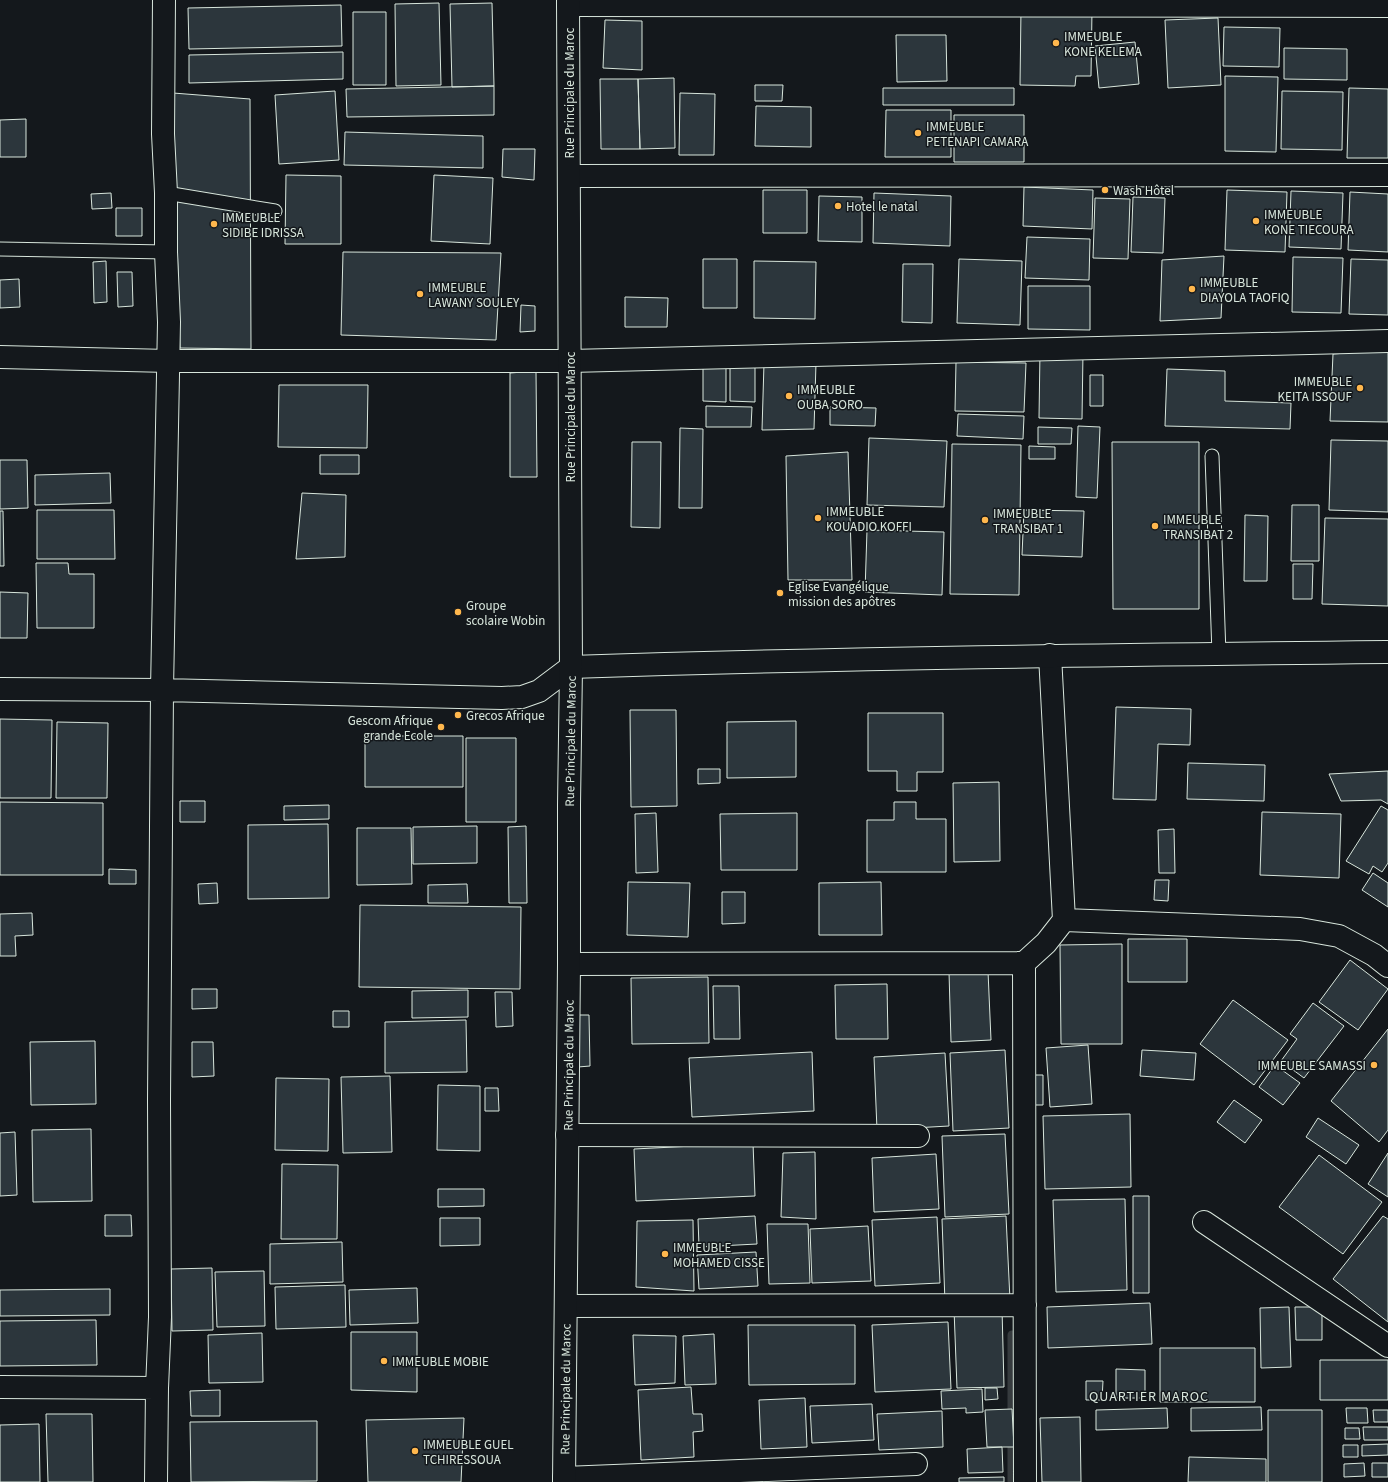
<svg xmlns="http://www.w3.org/2000/svg" width="1388" height="1482" viewBox="0 0 1388 1482" font-family="'Source Sans 3',sans-serif">
<rect width="100%" height="100%" fill="#14181c"/>
<g fill="none" stroke-linecap="round" stroke-linejoin="round">
<path stroke="#363b3e" stroke-width="9" d="M 1012,1482 L 1012,1335"/>
</g>
<path fill="#2c363c" stroke="#d8e6dc" d="M 439,3 L 441,85 L 396,86 L 395,4 Z
M 492,3 L 494,86 L 452,87 L 450,4 Z
M 341,5 L 342,46 L 189,49 L 188,8 Z
M 1021,9 L 1092,10 L 1091,76 L 1076,76 L 1075,86 L 1020,85 Z
M 353,12 L 386,12 L 386,85 L 353,85 Z
M 1218,18 L 1221,85 L 1168,88 L 1165,20 Z
M 605,20 L 642,21 L 642,70 L 603,68 Z
M 1224,27 L 1280,28 L 1279,67 L 1223,66 Z
M 896,35 L 946,35 L 947,81 L 897,82 Z
M 1135,42 L 1139,84 L 1099,88 L 1095,46 Z
M 1284,48 L 1347,49 L 1347,80 L 1284,79 Z
M 343,52 L 343,79 L 189,83 L 189,55 Z
M 1225,76 L 1278,77 L 1276,152 L 1225,151 Z
M 674,78 L 675,148 L 640,149 L 638,79 Z
M 600,79 L 638,79 L 640,149 L 601,149 Z
M 755,85 L 783,85 L 782,101 L 755,101 Z
M 494,86 L 494,115 L 347,117 L 346,89 Z
M 883,88 L 1014,88 L 1014,105 L 883,105 Z
M 1349,88 L 1388,89 L 1388,158 L 1347,158 Z
M 335,91 L 339,160 L 279,164 L 275,95 Z
M 1282,91 L 1343,92 L 1342,150 L 1281,149 Z
M 173,93 L 250,99 L 251,349 L 180,348 Z
M 680,93 L 715,94 L 714,155 L 679,155 Z
M 756,106 L 811,107 L 811,147 L 755,146 Z
M 886,110 L 951,110 L 951,157 L 885,157 Z
M 954,115 L 1024,115 L 1024,162 L 954,162 Z
M 26,119 L 26,157 L 0,157 L 0,120 Z
M 345,132 L 483,136 L 483,168 L 344,165 Z
M 503,149 L 535,149 L 534,180 L 502,177 Z
M 286,175 L 341,176 L 341,244 L 285,244 Z
M 434,175 L 493,178 L 490,244 L 431,241 Z
M 1024,187 L 1093,190 L 1092,229 L 1023,226 Z
M 763,190 L 807,190 L 807,233 L 763,233 Z
M 1227,190 L 1287,192 L 1285,252 L 1225,250 Z
M 1291,191 L 1343,193 L 1341,249 L 1289,247 Z
M 1350,192 L 1388,194 L 1388,252 L 1348,250 Z
M 111,193 L 112,208 L 92,209 L 91,194 Z
M 874,193 L 951,196 L 950,246 L 873,243 Z
M 819,196 L 862,197 L 862,242 L 818,241 Z
M 1133,197 L 1165,198 L 1163,253 L 1131,252 Z
M 1095,198 L 1130,199 L 1128,259 L 1093,258 Z
M 116,208 L 142,208 L 142,236 L 116,236 Z
M 1027,237 L 1090,239 L 1089,280 L 1025,278 Z
M 343,252 L 501,253 L 496,340 L 341,335 Z
M 1224,256 L 1221,318 L 1160,321 L 1162,260 Z
M 1293,257 L 1343,258 L 1341,313 L 1292,312 Z
M 703,259 L 737,259 L 737,308 L 703,308 Z
M 959,259 L 1022,261 L 1020,325 L 957,323 Z
M 1351,259 L 1388,260 L 1388,315 L 1349,314 Z
M 106,261 L 107,302 L 94,303 L 93,262 Z
M 754,261 L 816,262 L 815,319 L 754,318 Z
M 903,264 L 933,264 L 932,323 L 902,322 Z
M 117,272 L 132,272 L 133,306 L 118,307 Z
M 19,279 L 20,307 L 0,308 L 0,280 Z
M 1028,286 L 1090,286 L 1090,330 L 1028,329 Z
M 625,297 L 668,298 L 667,327 L 625,327 Z
M 521,305 L 535,306 L 535,331 L 520,332 Z
M 1388,350 L 1388,422 L 1330,421 L 1333,354 Z
M 1040,351 L 1083,352 L 1082,419 L 1039,418 Z
M 703,361 L 726,362 L 726,402 L 703,401 Z
M 730,361 L 755,361 L 755,402 L 730,401 Z
M 956,362 L 1026,363 L 1024,412 L 955,411 Z
M 764,363 L 816,363 L 814,429 L 762,430 Z
M 1167,369 L 1225,371 L 1225,401 L 1291,403 L 1290,429 L 1165,426 Z
M 536,371 L 537,477 L 510,477 L 510,373 Z
M 1090,375 L 1103,375 L 1103,406 L 1090,406 Z
M 279,385 L 368,385 L 367,448 L 278,447 Z
M 706,406 L 752,407 L 751,427 L 706,427 Z
M 830,407 L 876,408 L 875,426 L 830,425 Z
M 958,414 L 1024,416 L 1023,439 L 957,436 Z
M 1078,426 L 1100,427 L 1097,498 L 1076,497 Z
M 1038,427 L 1072,428 L 1071,444 L 1038,444 Z
M 680,428 L 703,429 L 702,508 L 679,508 Z
M 869,438 L 947,441 L 944,507 L 867,505 Z
M 1331,440 L 1388,441 L 1388,512 L 1329,510 Z
M 632,442 L 661,442 L 660,528 L 631,527 Z
M 1112,442 L 1199,442 L 1199,609 L 1113,609 Z
M 952,444 L 1021,445 L 1019,595 L 950,594 Z
M 1029,446 L 1055,447 L 1055,459 L 1029,459 Z
M 848,452 L 852,580 L 788,580 L 786,456 Z
M 320,455 L 359,455 L 359,474 L 320,474 Z
M 0,460 L 27,460 L 28,508 L 0,509 Z
M 110,473 L 111,503 L 35,505 L 35,475 Z
M 302,493 L 346,495 L 345,557 L 296,559 Z
M 1292,505 L 1319,505 L 1319,561 L 1291,561 Z
M 37,510 L 114,510 L 115,559 L 37,559 Z
M 1024,510 L 1084,511 L 1082,557 L 1022,555 Z
M 0,511 L 3,511 L 4,566 L 0,566 Z
M 1245,515 L 1268,516 L 1267,581 L 1244,581 Z
M 1325,518 L 1388,519 L 1388,606 L 1322,604 Z
M 867,530 L 944,532 L 942,595 L 865,592 Z
M 36,563 L 68,563 L 69,574 L 94,574 L 94,628 L 37,628 Z
M 1293,564 L 1313,564 L 1312,599 L 1293,599 Z
M 0,592 L 28,593 L 27,638 L 0,638 Z
M 1116,707 L 1191,709 L 1190,745 L 1158,744 L 1156,800 L 1113,799 Z
M 630,710 L 676,710 L 677,806 L 631,807 Z
M 868,713 L 943,713 L 943,772 L 917,772 L 917,791 L 897,791 L 897,771 L 868,771 Z
M 0,719 L 52,720 L 51,798 L 0,798 Z
M 796,721 L 796,777 L 727,778 L 727,722 Z
M 57,722 L 108,723 L 107,798 L 56,798 Z
M 365,736 L 463,736 L 463,787 L 365,787 Z
M 466,738 L 516,738 L 516,822 L 466,822 Z
M 1188,763 L 1265,765 L 1264,801 L 1187,799 Z
M 698,769 L 720,769 L 720,783 L 698,784 Z
M 1388,771 L 1388,804 L 1381,800 L 1341,801 L 1329,774 Z
M 999,782 L 1000,861 L 954,862 L 953,783 Z
M 180,801 L 205,801 L 205,822 L 180,822 Z
M 0,802 L 103,803 L 103,875 L 0,875 Z
M 894,802 L 916,802 L 916,819 L 946,819 L 946,872 L 867,872 L 867,820 L 894,820 Z
M 329,805 L 329,819 L 284,820 L 284,806 Z
M 1381,806 L 1388,810 L 1388,863 L 1382,872 L 1373,866 L 1369,874 L 1346,861 Z
M 1262,812 L 1341,814 L 1339,878 L 1260,875 Z
M 656,813 L 658,872 L 636,873 L 635,814 Z
M 797,813 L 797,870 L 721,870 L 720,814 Z
M 328,824 L 329,898 L 248,899 L 248,825 Z
M 477,826 L 477,863 L 413,864 L 413,827 Z
M 526,826 L 527,903 L 509,903 L 508,827 Z
M 357,828 L 411,828 L 412,884 L 357,885 Z
M 1174,829 L 1175,873 L 1159,873 L 1158,830 Z
M 109,869 L 136,870 L 136,884 L 109,884 Z
M 1373,873 L 1388,883 L 1388,907 L 1362,890 Z
M 1155,880 L 1169,880 L 1168,901 L 1154,900 Z
M 628,882 L 690,883 L 688,937 L 627,935 Z
M 881,882 L 882,935 L 819,935 L 819,883 Z
M 217,883 L 218,903 L 199,904 L 198,884 Z
M 467,884 L 468,903 L 428,903 L 428,885 Z
M 722,892 L 745,892 L 745,923 L 722,924 Z
M 360,905 L 521,907 L 520,989 L 359,987 Z
M 32,913 L 33,935 L 15,936 L 16,956 L 0,956 L 0,914 Z
M 1128,939 L 1187,939 L 1187,982 L 1128,982 Z
M 1122,944 L 1122,1044 L 1061,1044 L 1060,945 Z
M 1350,960 L 1388,989 L 1358,1030 L 1319,1002 Z
M 988,971 L 991,1040 L 951,1042 L 949,972 Z
M 708,977 L 709,1043 L 632,1044 L 631,978 Z
M 887,984 L 888,1039 L 836,1039 L 835,985 Z
M 713,986 L 739,986 L 740,1039 L 714,1039 Z
M 192,989 L 217,989 L 217,1008 L 192,1009 Z
M 468,990 L 468,1017 L 412,1018 L 412,991 Z
M 495,992 L 512,992 L 513,1026 L 496,1027 Z
M 1233,1000 L 1288,1040 L 1254,1085 L 1200,1044 Z
M 1313,1003 L 1344,1026 L 1304,1078 L 1281,1061 L 1297,1039 L 1290,1034 Z
M 333,1011 L 349,1011 L 349,1027 L 333,1027 Z
M 578,1015 L 589,1015 L 590,1066 L 578,1067 Z
M 466,1020 L 467,1072 L 385,1073 L 385,1022 Z
M 1388,1029 L 1388,1130 L 1379,1142 L 1331,1101 Z
M 95,1041 L 96,1104 L 31,1105 L 30,1042 Z
M 192,1042 L 213,1042 L 214,1076 L 192,1077 Z
M 1088,1045 L 1092,1104 L 1050,1107 L 1046,1048 Z
M 1005,1050 L 1009,1128 L 953,1131 L 950,1053 Z
M 1142,1050 L 1196,1053 L 1194,1080 L 1140,1076 Z
M 812,1052 L 814,1111 L 692,1117 L 689,1058 Z
M 945,1053 L 949,1126 L 877,1130 L 874,1057 Z
M 1275,1065 L 1300,1083 L 1283,1105 L 1259,1087 Z
M 1029,1075 L 1043,1075 L 1043,1105 L 1029,1105 Z
M 390,1076 L 392,1152 L 343,1153 L 341,1077 Z
M 276,1078 L 329,1079 L 328,1151 L 275,1150 Z
M 438,1085 L 480,1086 L 480,1151 L 437,1150 Z
M 485,1088 L 498,1088 L 499,1111 L 485,1111 Z
M 1234,1100 L 1262,1120 L 1245,1143 L 1217,1122 Z
M 1130,1114 L 1131,1187 L 1045,1189 L 1043,1116 Z
M 1318,1118 L 1359,1145 L 1346,1164 L 1306,1137 Z
M 91,1129 L 92,1201 L 33,1202 L 32,1130 Z
M 15,1132 L 17,1195 L 0,1196 L 0,1133 Z
M 1005,1134 L 1009,1214 L 945,1217 L 942,1136 Z
M 753,1143 L 755,1196 L 636,1201 L 634,1149 Z
M 815,1152 L 816,1219 L 781,1217 L 783,1153 Z
M 1388,1153 L 1388,1197 L 1368,1184 Z
M 936,1154 L 939,1209 L 874,1212 L 872,1158 Z
M 1319,1155 L 1382,1202 L 1343,1254 L 1279,1207 Z
M 282,1164 L 338,1165 L 337,1239 L 281,1239 Z
M 438,1189 L 484,1189 L 484,1206 L 438,1207 Z
M 1133,1196 L 1149,1196 L 1149,1293 L 1133,1293 Z
M 1125,1199 L 1127,1290 L 1056,1292 L 1053,1200 Z
M 105,1215 L 131,1215 L 132,1236 L 105,1236 Z
M 755,1216 L 757,1244 L 699,1247 L 698,1219 Z
M 1006,1216 L 1010,1300 L 945,1303 L 942,1219 Z
M 1383,1216 L 1388,1219 L 1388,1322 L 1333,1279 Z
M 937,1217 L 940,1283 L 875,1286 L 872,1220 Z
M 440,1218 L 480,1218 L 480,1245 L 440,1246 Z
M 693,1220 L 694,1291 L 636,1287 L 637,1221 Z
M 767,1224 L 808,1224 L 810,1283 L 769,1284 Z
M 868,1226 L 871,1281 L 812,1283 L 810,1229 Z
M 342,1242 L 343,1282 L 270,1284 L 270,1244 Z
M 756,1252 L 758,1286 L 699,1289 L 697,1255 Z
M 212,1268 L 213,1330 L 172,1331 L 171,1269 Z
M 264,1271 L 265,1326 L 217,1327 L 215,1272 Z
M 345,1285 L 346,1327 L 276,1329 L 275,1287 Z
M 417,1288 L 418,1323 L 350,1325 L 349,1290 Z
M 110,1289 L 110,1315 L 0,1316 L 0,1290 Z
M 1150,1303 L 1152,1344 L 1048,1348 L 1047,1307 Z
M 1289,1307 L 1291,1367 L 1261,1368 L 1260,1308 Z
M 1295,1307 L 1322,1307 L 1322,1340 L 1296,1340 Z
M 1002,1308 L 1004,1387 L 957,1388 L 954,1309 Z
M 96,1320 L 97,1365 L 0,1366 L 0,1321 Z
M 948,1322 L 951,1389 L 875,1392 L 872,1325 Z
M 748,1325 L 855,1325 L 855,1384 L 749,1385 Z
M 351,1332 L 417,1332 L 417,1392 L 351,1390 Z
M 262,1333 L 263,1382 L 209,1383 L 208,1335 Z
M 714,1334 L 716,1384 L 685,1385 L 683,1336 Z
M 633,1335 L 676,1336 L 675,1383 L 635,1385 Z
M 1160,1348 L 1255,1348 L 1255,1402 L 1160,1402 Z
M 1320,1360 L 1388,1360 L 1388,1400 L 1320,1400 Z
M 1116,1369 L 1145,1370 L 1145,1398 L 1116,1398 Z
M 1086,1381 L 1103,1381 L 1102,1400 L 1086,1400 Z
M 691,1387 L 693,1414 L 702,1414 L 703,1431 L 693,1432 L 694,1457 L 641,1460 L 638,1390 Z
M 985,1388 L 997,1388 L 998,1399 L 985,1400 Z
M 982,1389 L 983,1412 L 966,1413 L 966,1408 L 942,1409 L 941,1391 Z
M 220,1390 L 220,1416 L 191,1416 L 190,1391 Z
M 805,1398 L 807,1447 L 761,1449 L 759,1400 Z
M 872,1404 L 874,1440 L 812,1443 L 810,1406 Z
M 1261,1407 L 1262,1430 L 1191,1431 L 1191,1408 Z
M 1167,1408 L 1168,1428 L 1096,1430 L 1096,1410 Z
M 1346,1408 L 1367,1408 L 1368,1423 L 1347,1423 Z
M 1012,1409 L 1014,1447 L 987,1447 L 985,1410 Z
M 1268,1410 L 1322,1410 L 1322,1482 L 1268,1482 Z
M 1373,1410 L 1388,1410 L 1388,1422 L 1374,1422 Z
M 942,1411 L 943,1447 L 879,1450 L 877,1414 Z
M 46,1414 L 92,1414 L 93,1482 L 48,1482 Z
M 1080,1417 L 1081,1482 L 1042,1482 L 1040,1418 Z
M 464,1418 L 461,1482 L 368,1482 L 366,1420 Z
M 317,1421 L 317,1481 L 191,1482 L 190,1422 Z
M 39,1424 L 40,1482 L 0,1482 L 0,1425 Z
M 1363,1427 L 1388,1427 L 1388,1440 L 1364,1440 Z
M 1345,1428 L 1359,1428 L 1360,1439 L 1345,1439 Z
M 1388,1444 L 1388,1455 L 1362,1456 L 1362,1445 Z
M 1343,1445 L 1358,1445 L 1358,1457 L 1343,1457 Z
M 1002,1447 L 1003,1472 L 968,1473 L 967,1449 Z
M 1189,1457 L 1266,1459 L 1266,1482 L 1188,1482 Z
M 1364,1463 L 1365,1476 L 1344,1477 L 1344,1464 Z
M 1372,1463 L 1388,1463 L 1388,1477 L 1372,1477 Z
M 1004,1477 L 1004,1482 L 959,1482 L 959,1478 Z"/>
<g fill="none" stroke-linecap="round" stroke-linejoin="round">
<g stroke="#d8e6dc" stroke-width="15">
<path id="service" d="M 166,193 L 275,211
M 0,249 L 166,252
M 1212,456 L 1219,654"/>
</g>
<g stroke="#d8e6dc" stroke-width="24">
<path id="minor" d="M 568,5 L 1388,6
M 569,176 L 1388,175
M 0,357 L 169,361 L 570,361 L 1388,341
M 1050,655 L 1064,920
M 0,689 L 162,690 L 502,698 L 522,697 L 539,691 L 571,667
M 569,964 L 1024,963
M 567,1135 L 918,1136
M 1204,1222 L 1388,1346
M 566,1306 L 1025,1305
M 0,1387 L 157,1388
M 564,1478 L 916,1464
M 156,1482 L 157,1388 L 160,1317 L 159,1101 L 162,690 L 169,322 L 166,252 L 166,193 L 163,134 L 164,0
M 1025,1482 L 1024,963 L 1046,943 L 1064,920 L 1300,929 L 1339,936 L 1374,955 L 1388,966"/>
</g>
<g stroke="#d8e6dc" stroke-width="24">
<g id="tertiary">
<path d="M 571,667 C 843,658 1116,655 1388,652"/>
<path id="s1" d="M 564,1482 L 569,964 L 569,805 L 571,667 L 568,0"/>
</g>
</g>
<use href="#service" stroke="#14181c" stroke-width="13"/>
<use href="#minor" stroke="#14181c" stroke-width="22"/>
<use href="#tertiary" stroke="#14181c" stroke-width="22"/>
</g>
<g fill="#ffb74d" stroke="#14181c" stroke-width="1.5">
<circle cx="1056" cy="43" r="4"/>
<circle cx="918" cy="133" r="4"/>
<circle cx="1105" cy="190" r="4"/>
<circle cx="838" cy="206" r="4"/>
<circle cx="1256" cy="221" r="4"/>
<circle cx="214" cy="224" r="4"/>
<circle cx="1192" cy="289" r="4"/>
<circle cx="420" cy="294" r="4"/>
<circle cx="1360" cy="388" r="4"/>
<circle cx="789" cy="396" r="4"/>
<circle cx="818" cy="518" r="4"/>
<circle cx="985" cy="520" r="4"/>
<circle cx="1155" cy="526" r="4"/>
<circle cx="780" cy="593" r="4"/>
<circle cx="458" cy="612" r="4"/>
<circle cx="458" cy="715" r="4"/>
<circle cx="441" cy="727" r="4"/>
<circle cx="1374" cy="1065" r="4"/>
<circle cx="665" cy="1254" r="4"/>
<circle cx="384" cy="1361" r="4"/>
<circle cx="415" cy="1451" r="4"/>
</g>
<g text-anchor="middle" stroke-width="3" stroke-linejoin="round" paint-order="stroke">
<g font-size="13" fill="#d8e6dc" stroke="#14181c" text-anchor="start">
<text x="1064" y="41">IMMEUBLE<tspan x="1064" dy="15">KONE KELEMA</tspan></text>
<text x="926" y="131">IMMEUBLE<tspan x="926" dy="15">PETENAPI CAMARA</tspan></text>
<text x="1113" y="195">Wash Hôtel</text>
<text x="846" y="211">Hotel le natal</text>
<text x="1264" y="219">IMMEUBLE<tspan x="1264" dy="15">KONE TIECOURA</tspan></text>
<text x="222" y="222">IMMEUBLE<tspan x="222" dy="15">SIDIBE IDRISSA</tspan></text>
<text x="1200" y="287">IMMEUBLE<tspan x="1200" dy="15">DIAYOLA TAOFIQ</tspan></text>
<text x="428" y="292">IMMEUBLE<tspan x="428" dy="15">LAWANY SOULEY</tspan></text>
<text x="1352" y="386" text-anchor="end">IMMEUBLE<tspan x="1352" dy="15">KEITA ISSOUF</tspan></text>
<text x="797" y="394">IMMEUBLE<tspan x="797" dy="15">OUBA SORO</tspan></text>
<text x="826" y="516">IMMEUBLE<tspan x="826" dy="15">KOUADIO KOFFI</tspan></text>
<text x="993" y="518">IMMEUBLE<tspan x="993" dy="15">TRANSIBAT 1</tspan></text>
<text x="1163" y="524">IMMEUBLE<tspan x="1163" dy="15">TRANSIBAT 2</tspan></text>
<text x="788" y="591">Eglise Evangélique<tspan x="788" dy="15">mission des apôtres</tspan></text>
<text x="466" y="610">Groupe<tspan x="466" dy="15">scolaire Wobin</tspan></text>
<text x="466" y="720">Grecos Afrique</text>
<text x="433" y="725" text-anchor="end">Gescom Afrique<tspan x="433" dy="15">grande Ecole</tspan></text>
<text x="1366" y="1070" text-anchor="end">IMMEUBLE SAMASSI</text>
<text x="673" y="1252">IMMEUBLE<tspan x="673" dy="15">MOHAMED CISSE</tspan></text>
<text x="392" y="1366">IMMEUBLE MOBIE</text>
<text x="423" y="1449">IMMEUBLE GUEL<tspan x="423" dy="15">TCHIRESSOUA</tspan></text>
</g>
<g font-size="13" fill="#d8e6dc" stroke="#14181c">
<text transform="translate(569 93) rotate(-90)" y="5">Rue Principale du Maroc</text>
<text transform="translate(570 417) rotate(-90)" y="5">Rue Principale du Maroc</text>
<text dy="5" stroke="none"><textPath href="#s1" startOffset="741">Rue Principale du Maroc</textPath></text>
<text dy="5" stroke="none"><textPath href="#s1" startOffset="417">Rue Principale du Maroc</textPath></text>
<text dy="5" stroke="none"><textPath href="#s1" startOffset="93">Rue Principale du Maroc</textPath></text>
</g>
<g font-size="14" letter-spacing="1" fill="#d8e6dc" stroke="#14181c">
<text x="1149" y="1401">QUARTIER MAROC</text>
</g>
</g>
</svg>
